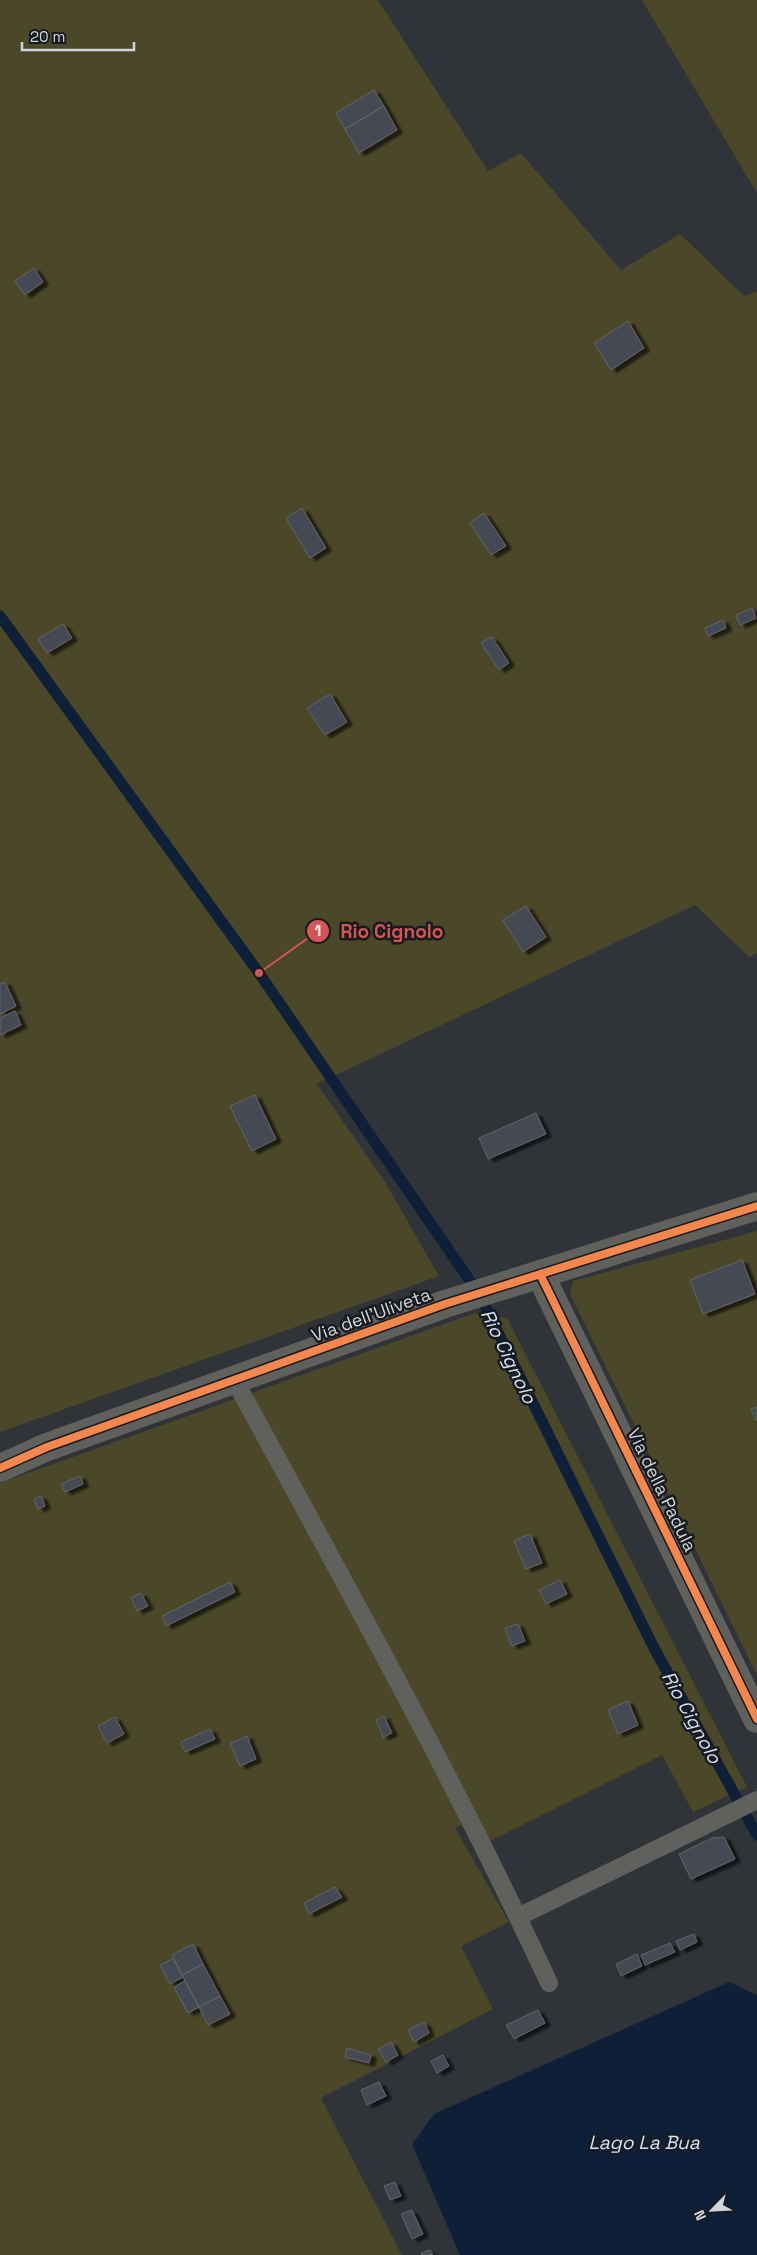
<svg xmlns="http://www.w3.org/2000/svg" width="757" height="2255" viewBox="0 0 757 2255" font-family="'Space Grotesk',sans-serif">
<defs>
<filter id="shadow"><feDropShadow dx="5.5" dy="3" stdDeviation="1" flood-color="#0009"/></filter>
</defs>
<rect width="100%" height="100%" fill="#303338"/>
<path fill="#4a4828" d="M 0,0 L 378,0 L 488,171 L 521,153 L 621,270 L 680,234 L 744,296 L 757,291 L 757,953 L 749,957 L 695,905 L 317,1084 L 385,1182 L 439,1276 L 0,1432 Z
M 642,0 L 757,0 L 757,193 Z
M 757,1231 L 757,1675 L 570,1294 L 573,1281 Z
M 475,1313 L 507,1318 L 747,1787 L 693,1812 L 662,1755 L 488,1842 L 476,1819 L 455,1828 L 509,1922 L 461,1946 L 493,2009 L 321,2098 L 402,2255 L 0,2255 L 0,1483 Z"/>
<path fill="#0e1f38" d="M 729,1982 L 757,1995 L 757,2255 L 460,2255 L 412,2144 L 434,2114 Z"/>
<g fill="none" stroke-linecap="round" stroke-linejoin="round">
<path stroke="#0e1f38" stroke-width="11" d="M 0,616 L 259,973 L 479,1294 L 654,1648 L 757,1835"/>
</g>
<path fill="#444952" stroke="#626469" filter="url(#shadow)" d="M 374,90 L 384,106 L 345,129 L 336,113 Z
M 384,106 L 397,130 L 359,153 L 345,129 Z
M 34,268 L 43,282 L 25,295 L 15,281 Z
M 628,321 L 644,348 L 611,370 L 594,343 Z
M 302,508 L 326,548 L 310,558 L 286,518 Z
M 484,513 L 506,546 L 491,555 L 470,523 Z
M 752,608 L 756,618 L 740,625 L 736,615 Z
M 723,620 L 726,628 L 708,636 L 705,628 Z
M 63,624 L 72,638 L 47,653 L 38,639 Z
M 492,637 L 509,663 L 499,670 L 481,643 Z
M 330,694 L 347,722 L 325,735 L 307,708 Z
M 526,906 L 546,937 L 523,952 L 503,920 Z
M 5,982 L 16,1006 L 0,1014 L 0,984 Z
M 15,1011 L 21,1025 L 0,1035 L 0,1018 Z
M 255,1095 L 276,1139 L 252,1151 L 230,1106 Z
M 536,1113 L 546,1134 L 488,1159 L 479,1138 Z
M 742,1260 L 755,1294 L 703,1314 L 690,1280 Z
M 757,1407 L 757,1420 L 756,1420 L 751,1409 Z
M 80,1476 L 83,1484 L 65,1492 L 61,1484 Z
M 41,1496 L 45,1506 L 38,1509 L 34,1499 Z
M 530,1534 L 542,1563 L 526,1569 L 514,1541 Z
M 560,1580 L 567,1594 L 546,1604 L 539,1590 Z
M 230,1582 L 235,1592 L 166,1626 L 162,1616 Z
M 141,1593 L 148,1606 L 137,1611 L 131,1598 Z
M 518,1624 L 525,1641 L 512,1646 L 505,1628 Z
M 628,1701 L 638,1725 L 618,1734 L 608,1710 Z
M 384,1716 L 392,1733 L 383,1737 L 376,1720 Z
M 115,1717 L 124,1734 L 107,1743 L 98,1726 Z
M 210,1729 L 215,1739 L 185,1752 L 181,1742 Z
M 247,1736 L 256,1759 L 240,1766 L 230,1744 Z
M 724,1837 L 735,1859 L 691,1879 L 679,1854 L 712,1838 Z
M 335,1887 L 342,1897 L 309,1914 L 304,1903 Z
M 694,1934 L 697,1942 L 680,1950 L 676,1941 Z
M 670,1943 L 675,1952 L 645,1965 L 641,1955 Z
M 193,1944 L 203,1964 L 182,1975 L 172,1955 Z
M 637,1954 L 642,1966 L 621,1976 L 616,1964 Z
M 173,1959 L 183,1977 L 170,1984 L 160,1965 Z
M 203,1964 L 220,1996 L 199,2007 L 182,1975 Z
M 185,1981 L 199,2007 L 188,2013 L 174,1987 Z
M 220,1996 L 230,2014 L 208,2025 L 199,2007 Z
M 538,2010 L 545,2023 L 514,2039 L 506,2025 Z
M 424,2022 L 429,2033 L 414,2042 L 408,2030 Z
M 391,2042 L 398,2055 L 386,2062 L 378,2049 Z
M 347,2048 L 371,2055 L 369,2063 L 345,2057 Z
M 443,2055 L 449,2066 L 437,2073 L 431,2061 Z
M 379,2082 L 386,2096 L 367,2105 L 361,2090 Z
M 395,2182 L 401,2196 L 390,2200 L 384,2186 Z
M 412,2210 L 423,2234 L 412,2239 L 401,2214 Z
M 430,2250 L 433,2255 L 422,2255 L 421,2253 Z"/>
<g fill="none" stroke-linecap="round" stroke-linejoin="round">
<path stroke="#60615d" stroke-width="18" d="M 235,1381 C 343,1580 454,1778 549,1983
M 518,1917 L 757,1800"/>
<path stroke="#60615d" stroke-width="28" d="M 540,1274 L 757,1719
M 0,1468 L 47,1447 L 445,1304 L 757,1206"/>
<g stroke="#171a1e" stroke-width="11">
<path id="cycleway" d="M 540,1274 L 757,1719
M 0,1468 L 47,1447 L 445,1304 L 757,1206"/>
</g>
<use href="#cycleway" stroke="#f5874c" stroke-width="8"/>
</g>
<g text-anchor="middle" stroke-width="5" stroke-linejoin="round" paint-order="stroke">
<g font-size="18" fill="#d2d6dc" stroke="#171a1e">
<text transform="translate(371 1315) rotate(-20)" y="6">Via dell'Uliveta</text>
<text transform="translate(662 1490) rotate(64)" y="6">Via della Padula</text>
</g>
<g font-size="19" font-style="italic" fill="#d0e0f6" stroke="#171a1e">
<text transform="translate(509 1356) rotate(64)" y="7">Rio Cignolo</text>
<text transform="translate(692 1717) rotate(61)" y="7">Rio Cignolo</text>
<text x="644" y="2149">Lago La Bua</text>
</g>
</g>
<path fill="none" stroke="#d55455" stroke-width="2" d="M259 973L318 931"/>
<g fill="#d55455" stroke="#171a1e" stroke-width="2">
<circle cx="259" cy="973" r="5"/>
<circle cx="318" cy="931" r="12"/>
</g>
<g font-size="15" text-anchor="middle" font-weight="bold" fill="#fff">
<text x="318" y="936">1</text>
</g>
<g font-size="19" text-anchor="middle" font-weight="bold" fill="#d55455" stroke="#171a1e" stroke-width="5" stroke-linejoin="round" paint-order="stroke">
<text x="392" y="938">Rio Cignolo</text>
</g>
<g transform="translate(712 2210) rotate(246)" stroke="#171a1e" stroke-width="4" paint-order="stroke">
<path d="M0-4L9 19L0 12L-9 19Z" fill="#d2d6dc"/>
<text y="-8" font-size="14" font-weight="bold" text-anchor="middle" fill="#d2d6dc">N</text>
</g>
<path d="M22 42v8h112v-8" fill="none" stroke="#d2d6dc" stroke-width="2.5"/>
<text x="30" y="42" font-size="15" fill="#d2d6dc" stroke="#171a1e" stroke-width="4" paint-order="stroke">20 m</text>
</svg>
